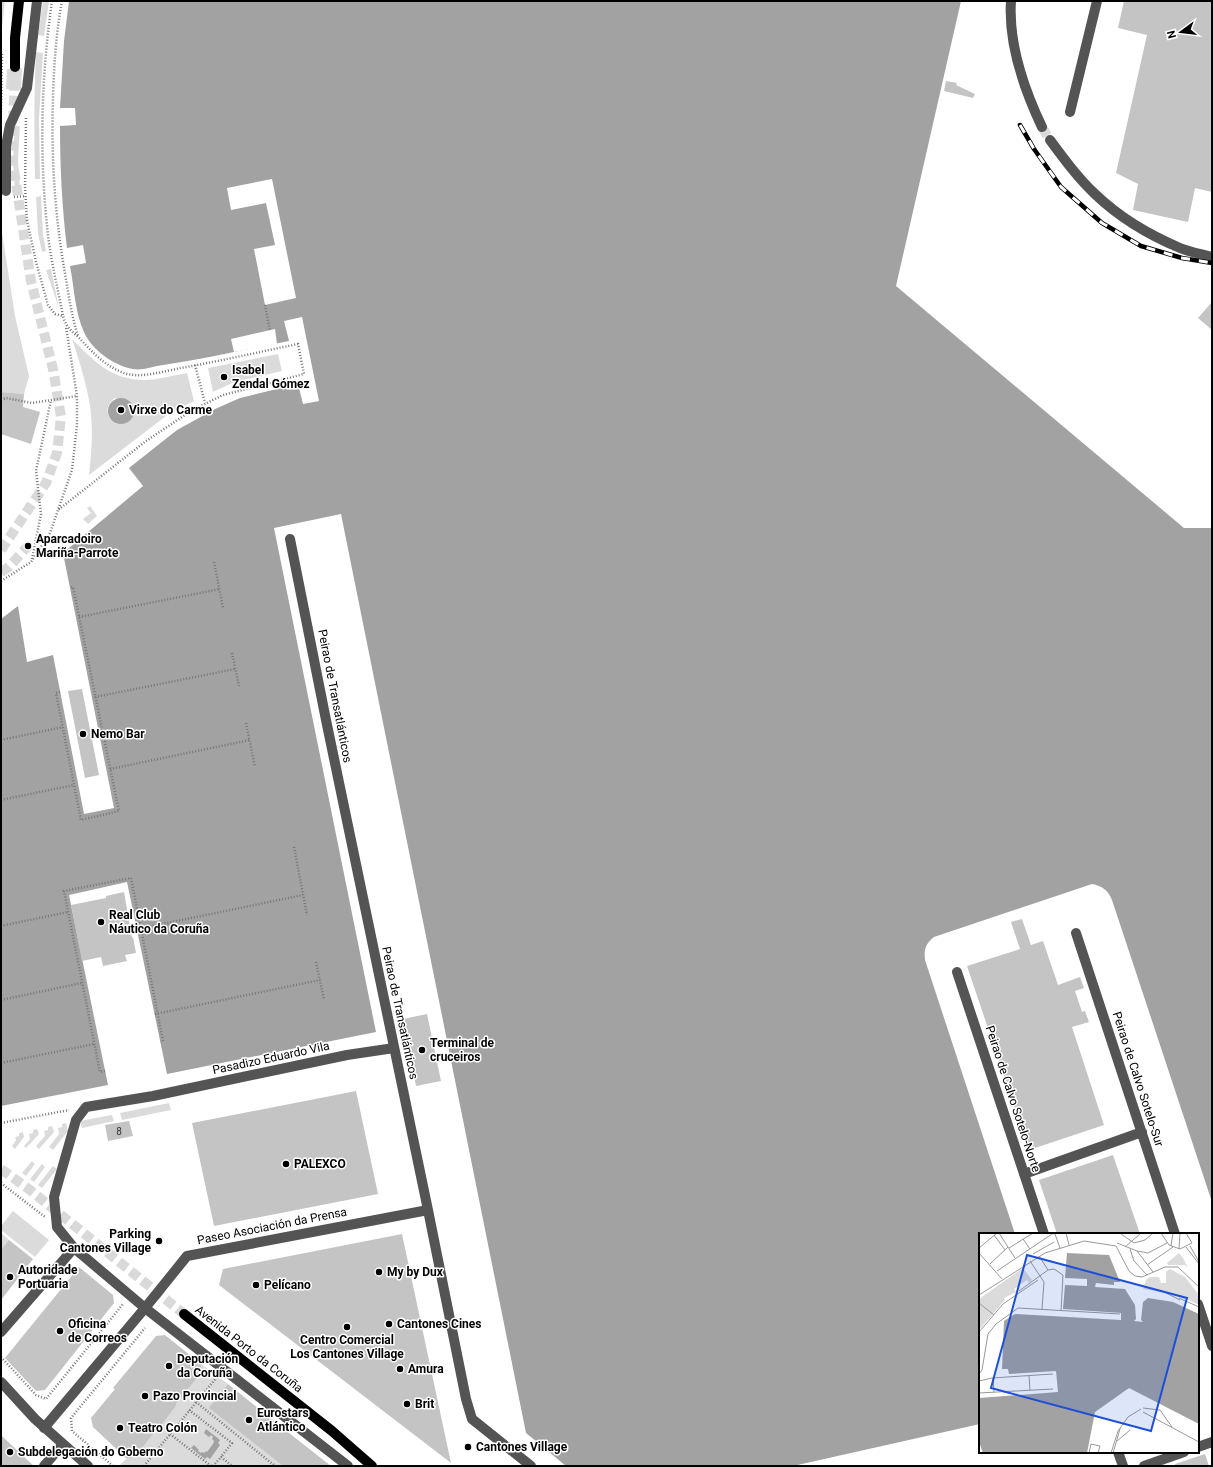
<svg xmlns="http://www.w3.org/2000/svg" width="1213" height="1467" viewBox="0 0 1213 1467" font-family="Roboto,sans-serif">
<rect width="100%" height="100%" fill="#fff"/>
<path fill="#dbdbdb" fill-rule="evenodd" d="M 1,1 L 5,1 L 1,37 Z
M 43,1 L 49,1 L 44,36 L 38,35 Z
M 36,52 L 43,53 L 39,118 L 40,179 L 35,179 C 34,137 34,95 36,52 Z
M 22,68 L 21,90 L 6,89 L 7,69 Z
M 15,126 L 20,126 L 18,161 L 20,191 L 15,191 L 13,160 Z
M 41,196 L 43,234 L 46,251 L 42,252 L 38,233 L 36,197 Z
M 1,226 L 15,316 L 29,376 L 24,394 L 1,392 Z
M 51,269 L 59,308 L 46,270 Z
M 72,339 C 94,361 111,380 145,380 C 158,380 174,375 187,373 L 194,401 L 170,413 L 89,475 C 92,449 94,421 88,395 C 84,376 78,357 72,339 ZM 115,398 L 131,403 C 135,410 134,416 128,422 L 109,417 C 106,409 108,403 115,398 Z
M 278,354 L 282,371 L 234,382 L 213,392 L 208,368 Z
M 90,506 L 97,516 L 88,524 L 83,519 L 91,513 L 87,508 Z
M 169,1103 L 171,1110 L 122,1120 L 120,1113 Z
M 112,1115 L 114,1121 L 82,1128 L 80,1121 Z
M 66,1123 L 68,1131 L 53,1150 L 49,1147 L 59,1134 L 58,1128 L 62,1127 L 62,1124 Z
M 52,1126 L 54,1132 L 39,1149 L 36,1146 L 45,1136 L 44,1131 L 48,1130 L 48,1127 Z
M 37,1129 L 39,1134 L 26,1148 L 24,1146 L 30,1139 L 29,1134 L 33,1133 L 33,1130 Z
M 23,1132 L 24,1137 L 15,1149 L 12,1146 L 16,1140 L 15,1137 L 19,1136 L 19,1133 Z
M 32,1161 L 35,1164 L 26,1176 L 22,1173 Z
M 42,1164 L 45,1167 L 34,1182 L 30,1179 Z
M 53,1166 L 57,1169 L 42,1188 L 38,1185 Z
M 13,1211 L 49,1240 L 35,1257 L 1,1230 L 1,1226 Z
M 1,1233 L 9,1240 L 1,1252 Z
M 201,1364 L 228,1384 L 210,1408 L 283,1466 L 119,1466 L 159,1426 L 160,1427 L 177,1405 L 176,1404 L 202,1372 Z"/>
<path fill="#a2a2a2" d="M 69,1 L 961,1 L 896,286 L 1184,528 L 1212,528 L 1212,1202 L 1112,900 C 1108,890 1102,886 1092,884 L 934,937 C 925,944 924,950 925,960 L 1015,1234 L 980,1234 L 980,1424 L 793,1466 L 566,1466 L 526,1433 L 341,514 L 274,528 L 376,1032 L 167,1074 L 127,882 L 69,895 L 108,1085 L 1,1106 L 1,619 L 18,606 L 27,662 L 53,655 L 84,814 L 114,808 L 63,553 L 143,486 L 129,468 L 177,430 L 215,409 L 240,398 L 298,384 L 303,404 L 319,401 L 302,317 L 284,321 L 289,341 C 247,349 205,359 163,365 C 154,366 142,371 133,369 C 114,366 91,349 84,332 C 75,313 74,286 70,266 L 86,263 L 83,245 L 67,248 C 62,207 60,167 60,126 L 76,125 L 75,108 L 60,108 L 64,41 Z
M108 411a13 13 0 1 1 26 0a13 13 0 1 1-26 0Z
M 206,1429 L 220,1440 L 218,1443 L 220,1445 L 210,1459 L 207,1457 L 205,1459 L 191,1448 L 194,1445 L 199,1450 L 198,1451 L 201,1453 L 202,1452 L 204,1453 L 206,1451 L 207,1452 L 213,1444 L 214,1441 L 212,1439 L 213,1437 L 211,1435 L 209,1437 L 204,1433 Z"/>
<path fill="#fff" d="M 272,179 L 296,298 L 265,305 L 254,249 L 275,245 L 266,203 L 231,210 L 227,188 Z
M 275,329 L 277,344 L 234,352 L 231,339 Z"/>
<path fill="#c4c4c4" d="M 1124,1 L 1212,1 L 1212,192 L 1195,188 L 1188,222 L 1133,210 L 1138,184 L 1116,173 L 1147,35 L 1118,28 Z
M 946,81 L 957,83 L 956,85 L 975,94 L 973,98 L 944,91 Z
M 1212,302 L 1212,330 L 1198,318 Z
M 1,392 L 24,394 L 23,407 L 40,412 L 31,444 L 1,434 Z
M 82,689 L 99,775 L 85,778 L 68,691 Z
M 124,892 L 132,938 L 133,937 L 136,953 L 125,955 L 127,961 L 103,966 L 101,957 L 82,961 L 71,905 L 106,898 L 106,896 Z
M 1022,919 L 1031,945 L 1043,941 L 1058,985 L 1080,977 L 1084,988 L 1075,991 L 1082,1012 L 1085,1011 L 1089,1022 L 1072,1027 L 1104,1125 L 1029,1150 L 967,966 L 1020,949 L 1011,922 Z
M 427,1014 L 441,1081 L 416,1086 L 403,1019 Z
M 356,1091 L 378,1194 L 214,1226 L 192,1123 Z
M 129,1121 L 133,1136 L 108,1141 L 105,1125 Z
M 1113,1155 L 1140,1234 L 1057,1234 L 1039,1180 Z
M 402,1234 L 451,1463 L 219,1285 L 223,1269 Z
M 9,1240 L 33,1259 L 1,1300 L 1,1250 Z
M 79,1267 L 113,1295 L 114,1303 L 45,1390 L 36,1391 L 5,1358 Z
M 165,1335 L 201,1364 L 202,1372 L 176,1404 L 177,1405 L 160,1427 L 159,1426 L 134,1458 L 126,1458 L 93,1427 L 91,1418 L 115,1389 L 113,1388 L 156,1336 Z
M 228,1384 L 289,1433 L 331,1466 L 283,1466 L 209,1408 Z
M 1,1435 L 22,1455 L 34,1466 L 1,1466 Z
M 1205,1454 L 1209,1466 L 1175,1466 L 1175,1464 Z"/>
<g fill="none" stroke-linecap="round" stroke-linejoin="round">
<path stroke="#d9d9d9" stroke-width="10" stroke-dasharray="10 5" stroke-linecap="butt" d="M 1042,127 L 1050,140
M 1,572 L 9,567 L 28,546"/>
<path stroke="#d9d9d9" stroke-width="10" stroke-dasharray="10 5" stroke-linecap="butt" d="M 1,550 L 46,483 L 57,453 L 61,417 L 53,369 L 31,281 L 12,157 L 15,67
M 1,1169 L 30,1190 L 184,1314"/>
<path stroke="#767676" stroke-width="2.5" stroke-dasharray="1 2" stroke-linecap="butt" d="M 52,1 C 41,78 39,157 48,235 C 51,262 58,289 63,316
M 62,1 C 56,33 54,65 53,98 C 51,159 55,219 66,279 C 69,298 72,317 78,336
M 1,109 L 2,54
M 26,118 L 25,188 L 27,220 L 36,262 L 48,305 L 55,314 L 63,316 C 67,330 73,331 83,342 C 94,354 107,367 124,373 C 141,379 164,371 181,368 C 220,361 259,352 298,344 L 304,374 L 223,395 L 191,411 L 146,441 L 58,510
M 14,197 L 26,196
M 265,305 L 270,331
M 195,365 L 205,403
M 1,400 L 6,398 L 32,403 L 77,396
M 32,559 L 41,514 L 36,471 L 51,400
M 214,562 L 223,608
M 1,581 L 31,562 L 50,533 L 72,470 L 77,425 L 77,396 L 66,327
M 79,617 L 220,589
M 232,653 L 239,686
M 60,692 L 56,693 L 81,820 L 119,811 L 73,587 L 70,588
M 95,697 L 235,669
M 246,723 L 255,767
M 1,740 L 63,727
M 110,769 L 250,740
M 1,800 L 74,785
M 294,847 L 307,915
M 1,926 L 68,912
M 138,929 L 303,895
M 316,962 L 324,999
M 1,1000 L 82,983
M 155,1014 L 320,980
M 1,1063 L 94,1044
M 105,1071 L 100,1072 L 64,891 L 131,878 L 163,1041 L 161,1042
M 1,1123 L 69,1110
M 1,1183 L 45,1217
M 1,1357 L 36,1395 L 46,1399 L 123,1304
M 196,1402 L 275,1466
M 189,1410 L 232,1443 L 221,1457
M 170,1434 L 211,1466
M 113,1466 L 72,1431 L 71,1418 L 145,1328
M 144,1466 L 217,1377
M 213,1466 L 221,1457 L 232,1466"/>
<path stroke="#545454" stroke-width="10" d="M 1011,1 C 1008,44 1024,89 1042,127
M 1070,112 L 1097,1
M 1050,140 C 1064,159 1078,178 1095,194 C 1119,217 1149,235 1180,248 C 1190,252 1201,254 1212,257
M 6,191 L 6,146 L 10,125 L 27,88 L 37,1
M 290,539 L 326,720 L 428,1210 L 466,1399 L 472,1419 L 531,1466
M 1076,933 L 1175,1234
M 957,972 L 1044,1234
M 1024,1174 L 1142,1132
M 1198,1304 L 1212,1346
M 1,1332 L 74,1248
M 1,1382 L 35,1419 L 88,1466
M 44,1428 L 145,1308 L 187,1256 L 428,1210
M 1198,1447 L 1212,1442
M 1118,1452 L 1123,1466
M 44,1466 L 63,1444
M 348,1466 L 145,1308 L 74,1248 L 57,1227 L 54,1197 L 76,1120 L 86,1107 L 153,1096 L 347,1055 L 394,1048
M 1144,1466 L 1184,1452"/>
<path stroke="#000" stroke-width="10" d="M 15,67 L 15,38 L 19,1
M 184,1314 L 332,1431 L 372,1466"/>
<g stroke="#000" stroke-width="4.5">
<path id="rail" d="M 1020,125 L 1034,149 L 1061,187 L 1102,223 L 1141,246 L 1182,258 L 1212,263"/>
</g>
<use href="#rail" stroke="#fff" stroke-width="3" stroke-dasharray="9" stroke-linecap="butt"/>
</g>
<g fill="#000" stroke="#fff" stroke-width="1.5">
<circle cx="224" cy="377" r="4"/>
<circle cx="121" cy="410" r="4"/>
<circle cx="28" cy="546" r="4"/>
<circle cx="83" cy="734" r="4"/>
<circle cx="101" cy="922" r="4"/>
<circle cx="422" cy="1050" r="4"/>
<circle cx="286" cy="1164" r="4"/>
<circle cx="159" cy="1241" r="4"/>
<circle cx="379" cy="1272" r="4"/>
<circle cx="10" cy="1277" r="4"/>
<circle cx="256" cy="1285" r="4"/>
<circle cx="389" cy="1324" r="4"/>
<circle cx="347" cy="1327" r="4"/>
<circle cx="60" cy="1331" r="4"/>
<circle cx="169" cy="1366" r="4"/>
<circle cx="400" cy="1369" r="4"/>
<circle cx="145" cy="1396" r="4"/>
<circle cx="407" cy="1404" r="4"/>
<circle cx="249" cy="1420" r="4"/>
<circle cx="120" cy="1428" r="4"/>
<circle cx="468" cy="1447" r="4"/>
<circle cx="10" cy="1452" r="4"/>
</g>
<g text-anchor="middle" stroke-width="3" stroke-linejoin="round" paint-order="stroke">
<g font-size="10" fill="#313131">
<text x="119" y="1135">8</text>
</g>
<g font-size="12" font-weight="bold" fill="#000" stroke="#fff" text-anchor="start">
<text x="232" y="374">Isabel<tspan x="232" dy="14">Zendal Gómez</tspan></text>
<text x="129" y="414">Virxe do Carme</text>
<text x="36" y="543">Aparcadoiro<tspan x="36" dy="14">Mariña-Parrote</tspan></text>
<text x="91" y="738">Nemo Bar</text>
<text x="109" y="919">Real Club<tspan x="109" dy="14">Náutico da Coruña</tspan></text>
<text x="430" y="1047">Terminal de<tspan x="430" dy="14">cruceiros</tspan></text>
<text x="294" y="1168">PALEXCO</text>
<text x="151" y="1238" text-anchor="end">Parking<tspan x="151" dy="14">Cantones Village</tspan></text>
<text x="18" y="1274">Autoridade<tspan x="18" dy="14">Portuaria</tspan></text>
<text x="387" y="1276">My by Dux</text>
<text x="264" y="1289">Pelícano</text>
<text x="68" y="1328">Oficina<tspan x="68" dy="14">de Correos</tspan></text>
<text x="397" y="1328">Cantones Cines</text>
<text x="347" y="1344" text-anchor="middle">Centro Comercial<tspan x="347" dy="14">Los Cantones Village</tspan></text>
<text x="177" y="1363">Deputación<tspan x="177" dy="14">da Coruña</tspan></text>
<text x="408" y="1373">Amura</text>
<text x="153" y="1400">Pazo Provincial</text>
<text x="415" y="1408">Brit</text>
<text x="257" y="1417">Eurostars<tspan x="257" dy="14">Atlántico</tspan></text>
<text x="128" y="1432">Teatro Colón</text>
<text x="476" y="1451">Cantones Village</text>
<text x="18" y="1456">Subdelegación do Goberno</text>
</g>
<g font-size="12" fill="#000" stroke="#fff">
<text transform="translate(335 696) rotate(79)" y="4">Peirao de Transatlánticos</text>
<text transform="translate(400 1013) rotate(78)" y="4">Peirao de Transatlánticos</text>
<text transform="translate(271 1058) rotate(-12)" y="4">Pasadizo Eduardo Vila</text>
<text transform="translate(1138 1079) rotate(72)" y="4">Peirao de Calvo Sotelo-Sur</text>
<text transform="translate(1013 1099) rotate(72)" y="4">Peirao de Calvo Sotelo-Norte</text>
<text transform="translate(272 1226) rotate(-11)" y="4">Paseo Asociación da Prensa</text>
<text transform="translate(249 1349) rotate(38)" y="4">Avenida Porto da Coruña</text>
</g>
</g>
<g transform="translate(979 1233)">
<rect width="220" height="220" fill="#fff"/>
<path d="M 200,20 L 204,25 L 209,35 L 206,32 L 189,32 L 188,30 ZM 44,35 L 53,47 L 50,50 L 48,47 L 35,56 L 37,59 L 25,65 L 26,67 L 0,97 L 0,66 ZM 191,36 L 206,44 L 220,62 L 220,72 L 199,62 L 164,56 L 167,47 L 171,44 L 180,44 L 182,50 L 187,50 L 187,39 Z" fill="#dbdbdb"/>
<path d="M 88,20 L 130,22 L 141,49 L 135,49 L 135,52 L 117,50 L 116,54 L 146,56 L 156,72 L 157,86 L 155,88 L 164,89 L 162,87 L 164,69 L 169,65 L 194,69 L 220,81 L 220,191 L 150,155 L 116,179 L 108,220 L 4,220 L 0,209 L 0,165 L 79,159 L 77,138 L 30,141 L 29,136 L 23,136 L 25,88 L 36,81 L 142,87 L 142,80 L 84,76 L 86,52 L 108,53 L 108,46 L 86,45 Z" fill="#a2a2a2"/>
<path fill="none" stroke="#999" stroke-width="1" d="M 20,0 L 36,25M 87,0 L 90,12M 182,0 L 190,12 L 201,16 L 213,10 L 207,0M 76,1 L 81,15M 142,1 L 155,10 L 166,7 L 174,0M 15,2 L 26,17M 44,6 L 51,16M 138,10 L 158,18 L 169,20 L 188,10M 192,13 L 194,0M 211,13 L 220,29M 146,14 L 162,0M 207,14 L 220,31M 0,15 L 18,0M 30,15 L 54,0M 151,16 L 155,28 L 168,42M 200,16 L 201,0M 158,18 L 174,39M 0,20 L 23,46M 54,21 L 75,9M 60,23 L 69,37M 51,28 L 65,49 L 63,76M 11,31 L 29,14M 168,32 L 194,14M 18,38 L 73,1 L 79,0M 40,58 L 69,37 L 75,36 L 84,42 L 82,78M 187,60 L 201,67M 0,62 L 66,20 L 105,8 L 137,13 L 150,38 L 156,43 L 163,44 L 186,34 L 199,34 L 220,54M 200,65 L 220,74M 0,70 L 15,82M 0,99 L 24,71 L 59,47M 0,141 L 3,137 L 9,101 L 17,91 L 39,75 L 141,81M 50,143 L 51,157M 14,145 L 15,159M 0,148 L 13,145 L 74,141M 0,160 L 74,156M 164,175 L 181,177 L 193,194M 164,179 L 220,209M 138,208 L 151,197M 110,220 L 112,211 L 121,213 L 119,220M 132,220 L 139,198 L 149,184 L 162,176M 134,220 L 141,196"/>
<path fill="#1d4ed8" fill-opacity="0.15" stroke="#1d4ed8" stroke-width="2" d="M 48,22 L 208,65 L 172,198 L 12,155 Z"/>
<rect width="220" height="220" fill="none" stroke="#000" stroke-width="2"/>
</g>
<rect width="1213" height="1467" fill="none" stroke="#000000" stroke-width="4"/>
<g transform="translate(1181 32) rotate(255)" stroke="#ffffff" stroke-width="3" paint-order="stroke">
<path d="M0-3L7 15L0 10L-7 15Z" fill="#000000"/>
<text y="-6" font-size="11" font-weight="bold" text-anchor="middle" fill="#000000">N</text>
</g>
</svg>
